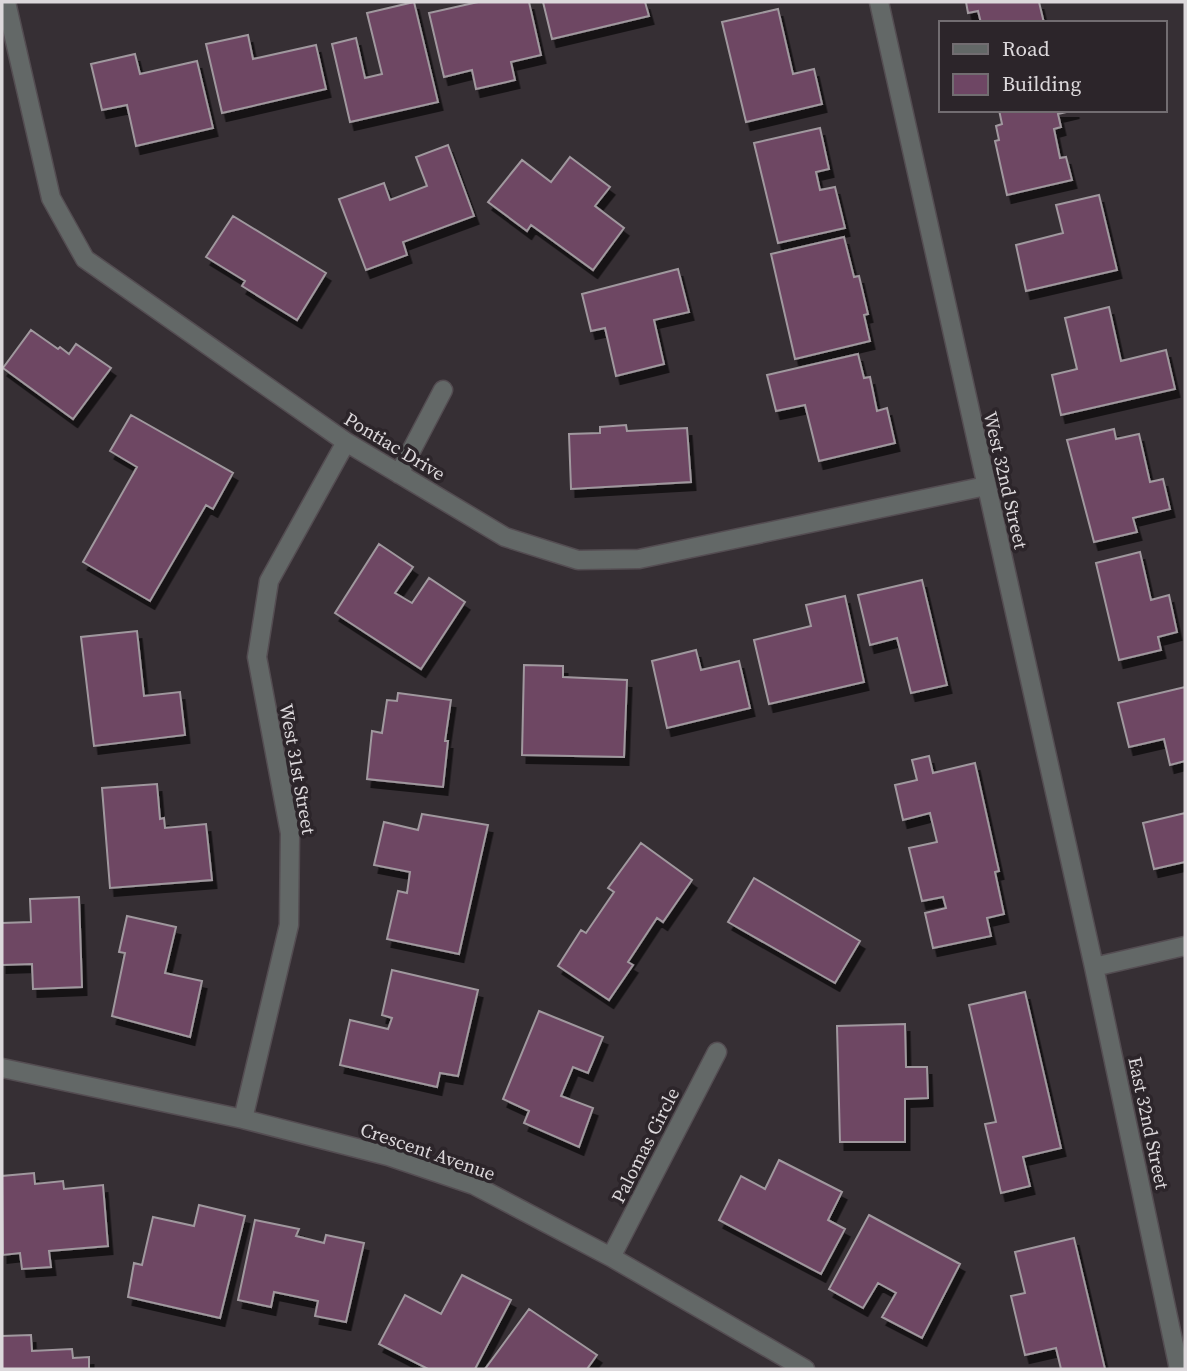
<svg xmlns="http://www.w3.org/2000/svg" width="1187" height="1371" viewBox="0 0 1187 1371" font-family="'Source Serif 4',serif">
<defs>
<filter id="shadow"><feDropShadow dx="4.5" dy="8" stdDeviation="0" flood-color="#0009"/></filter>
</defs>
<rect width="100%" height="100%" fill="#362f34"/>
<path fill="#6e4664" stroke="#a0989e" stroke-width="2" filter="url(#shadow)" d="M 414,2 L 438,102 L 350,122 L 332,44 L 356,38 L 365,78 L 382,74 L 367,13 Z
M 478,2 L 529,2 L 541,55 L 511,62 L 515,80 L 476,89 L 472,70 L 444,77 L 429,13 Z
M 543,2 L 645,2 L 649,16 L 552,39 Z
M 966,2 L 1039,2 L 1044,23 L 981,23 L 978,11 L 968,13 Z
M 778,9 L 793,74 L 814,69 L 822,104 L 746,122 L 722,22 Z
M 248,35 L 253,59 L 316,45 L 326,89 L 222,113 L 206,44 Z
M 135,54 L 140,74 L 197,61 L 213,128 L 136,146 L 127,105 L 102,110 L 91,64 Z
M 999,110 L 1075,110 L 1058,114 L 1061,127 L 1054,129 L 1060,158 L 1066,157 L 1072,180 L 1007,195 L 995,141 L 999,140 L 996,126 L 1002,124 Z
M 820,128 L 829,169 L 816,172 L 820,190 L 835,187 L 845,228 L 778,243 L 754,143 Z
M 448,145 L 474,216 L 403,242 L 407,255 L 366,270 L 339,199 L 384,183 L 390,200 L 427,186 L 416,157 Z
M 570,157 L 610,187 L 595,206 L 624,228 L 593,270 L 531,225 L 527,231 L 488,202 L 522,160 L 551,182 Z
M 1099,195 L 1117,270 L 1026,291 L 1016,245 L 1063,233 L 1056,205 Z
M 233,216 L 326,273 L 297,320 L 242,286 L 245,281 L 206,257 Z
M 844,237 L 854,277 L 859,276 L 868,314 L 864,315 L 870,341 L 795,359 L 771,254 Z
M 678,269 L 689,312 L 654,320 L 664,364 L 616,376 L 605,328 L 591,331 L 582,294 Z
M 1109,307 L 1121,361 L 1166,350 L 1175,389 L 1061,415 L 1052,375 L 1077,369 L 1065,318 Z
M 31,330 L 58,349 L 60,347 L 69,354 L 76,344 L 111,368 L 73,419 L 3,368 Z
M 858,354 L 864,378 L 870,377 L 877,411 L 887,408 L 895,443 L 819,461 L 805,405 L 776,411 L 767,375 Z
M 131,415 L 233,473 L 213,509 L 206,505 L 150,601 L 83,562 L 137,467 L 110,451 Z
M 626,425 L 627,431 L 687,428 L 691,482 L 571,489 L 569,434 L 600,433 L 600,427 Z
M 1114,429 L 1116,439 L 1139,434 L 1150,482 L 1163,479 L 1170,509 L 1133,518 L 1137,532 L 1094,542 L 1067,440 Z
M 379,544 L 413,567 L 395,593 L 412,603 L 429,578 L 465,602 L 421,669 L 335,613 Z
M 1140,552 L 1151,600 L 1169,595 L 1177,632 L 1158,637 L 1161,650 L 1119,660 L 1096,563 Z
M 922,580 L 947,685 L 911,693 L 897,638 L 870,645 L 858,595 Z
M 845,596 L 864,682 L 769,704 L 754,640 L 811,626 L 806,605 Z
M 137,631 L 144,696 L 180,692 L 185,735 L 94,746 L 81,637 Z
M 696,650 L 701,670 L 739,661 L 750,708 L 667,728 L 652,661 Z
M 524,665 L 563,666 L 563,677 L 627,680 L 624,757 L 522,755 Z
M 1185,687 L 1185,761 L 1170,765 L 1164,739 L 1129,747 L 1118,703 Z
M 398,693 L 451,700 L 445,741 L 448,741 L 443,787 L 367,779 L 372,731 L 382,733 L 387,700 L 397,701 Z
M 929,756 L 933,773 L 975,763 L 999,871 L 995,872 L 1004,914 L 987,918 L 991,936 L 933,948 L 925,913 L 946,908 L 943,897 L 922,901 L 909,848 L 937,842 L 930,813 L 903,820 L 895,785 L 917,780 L 912,760 Z
M 157,784 L 160,819 L 164,818 L 165,828 L 206,824 L 212,880 L 110,888 L 102,788 Z
M 1185,813 L 1185,862 L 1154,869 L 1143,823 Z
M 422,814 L 488,825 L 459,954 L 387,939 L 398,891 L 407,893 L 410,872 L 374,865 L 384,822 L 418,830 Z
M 641,843 L 692,880 L 663,922 L 657,918 L 628,962 L 633,965 L 609,1000 L 558,966 L 581,930 L 586,933 L 614,892 L 608,888 Z
M 754,878 L 860,941 L 835,983 L 728,922 Z
M 79,897 L 82,987 L 33,989 L 32,964 L 2,965 L 2,923 L 31,922 L 30,899 Z
M 127,916 L 176,927 L 165,973 L 202,981 L 190,1037 L 112,1016 L 125,953 L 119,952 Z
M 392,970 L 478,990 L 458,1076 L 440,1073 L 437,1087 L 340,1065 L 350,1020 L 388,1029 L 392,1018 L 382,1015 Z
M 1025,992 L 1061,1148 L 1023,1157 L 1030,1186 L 1001,1193 L 985,1124 L 996,1122 L 969,1005 Z
M 539,1011 L 603,1037 L 588,1073 L 573,1067 L 561,1096 L 593,1108 L 579,1147 L 524,1123 L 529,1111 L 503,1099 Z
M 905,1024 L 906,1067 L 927,1067 L 928,1098 L 905,1099 L 905,1142 L 840,1142 L 837,1026 Z
M 779,1160 L 842,1192 L 828,1220 L 845,1229 L 821,1274 L 719,1220 L 741,1176 L 765,1189 Z
M 34,1173 L 35,1184 L 63,1181 L 64,1189 L 103,1185 L 108,1246 L 49,1251 L 51,1267 L 22,1269 L 20,1253 L 3,1255 L 2,1176 Z
M 199,1205 L 245,1216 L 220,1318 L 128,1297 L 134,1263 L 142,1265 L 153,1217 L 194,1226 Z
M 869,1215 L 960,1264 L 922,1338 L 882,1317 L 896,1293 L 878,1283 L 863,1308 L 829,1289 Z
M 255,1220 L 299,1229 L 296,1236 L 324,1243 L 326,1235 L 364,1243 L 346,1322 L 315,1316 L 318,1301 L 274,1292 L 271,1307 L 238,1300 Z
M 1074,1238 L 1105,1369 L 1061,1369 L 1056,1348 L 1025,1355 L 1011,1296 L 1025,1293 L 1015,1252 Z
M 462,1275 L 511,1300 L 475,1369 L 428,1369 L 379,1344 L 405,1295 L 441,1314 Z
M 529,1309 L 597,1355 L 587,1369 L 485,1369 Z
M 31,1335 L 32,1351 L 72,1349 L 73,1358 L 89,1357 L 89,1369 L 2,1369 L 2,1336 Z"/>
<g fill="none" stroke-linecap="round" stroke-linejoin="round">
<g stroke="#544d52" stroke-width="21">
<path id="minor" d="M 6,2 L 51,198 L 85,259 L 346,442 L 505,537 L 578,560 L 639,559 L 986,486
M 879,2 L 1094,967 L 1179,1369
M 399,474 L 443,390
M 1094,967 L 1185,946
M 2,1068 L 243,1119 L 388,1156 L 474,1185 L 611,1257 L 805,1369
M 243,1119 L 289,925 L 290,833 L 257,657 L 269,581 L 346,442
M 611,1257 L 717,1052"/>
</g>
<use href="#minor" stroke="#636867" stroke-width="18"/>
</g>
<g text-anchor="middle" stroke-width="7" stroke-linejoin="round" paint-order="stroke">
<g font-size="19" fill="#dcd8db" stroke="#2c252a">
<text transform="translate(395 446) rotate(31)" y="7">Pontiac Drive</text>
<text transform="translate(1006 480) rotate(77)" y="7">West 32nd Street</text>
<text transform="translate(298 769) rotate(80)" y="7">West 31st Street</text>
<text transform="translate(1149 1123) rotate(78)" y="7">East 32nd Street</text>
<text transform="translate(645 1145) rotate(-63)" y="7">Palomas Circle</text>
<text transform="translate(428 1151) rotate(19)" y="7">Crescent Avenue</text>
</g>
</g>
<rect width="1187" height="1371" fill="none" stroke="#dcd8db" stroke-width="7"/>
<rect x="939" y="21" width="228" height="91" fill="#2c252a" stroke="#726d71" stroke-width="2"/>
<rect x="953" y="44" width="35" height="10" fill="#636867" stroke="#726d71" stroke-width="2"/>
<text x="1002" y="56" font-size="21" fill="#dcd8db">Road</text>
<rect x="953" y="74" width="35" height="21" fill="#6e4664" stroke="#726d71" stroke-width="2"/>
<text x="1002" y="91" font-size="21" fill="#dcd8db">Building</text>
</svg>
